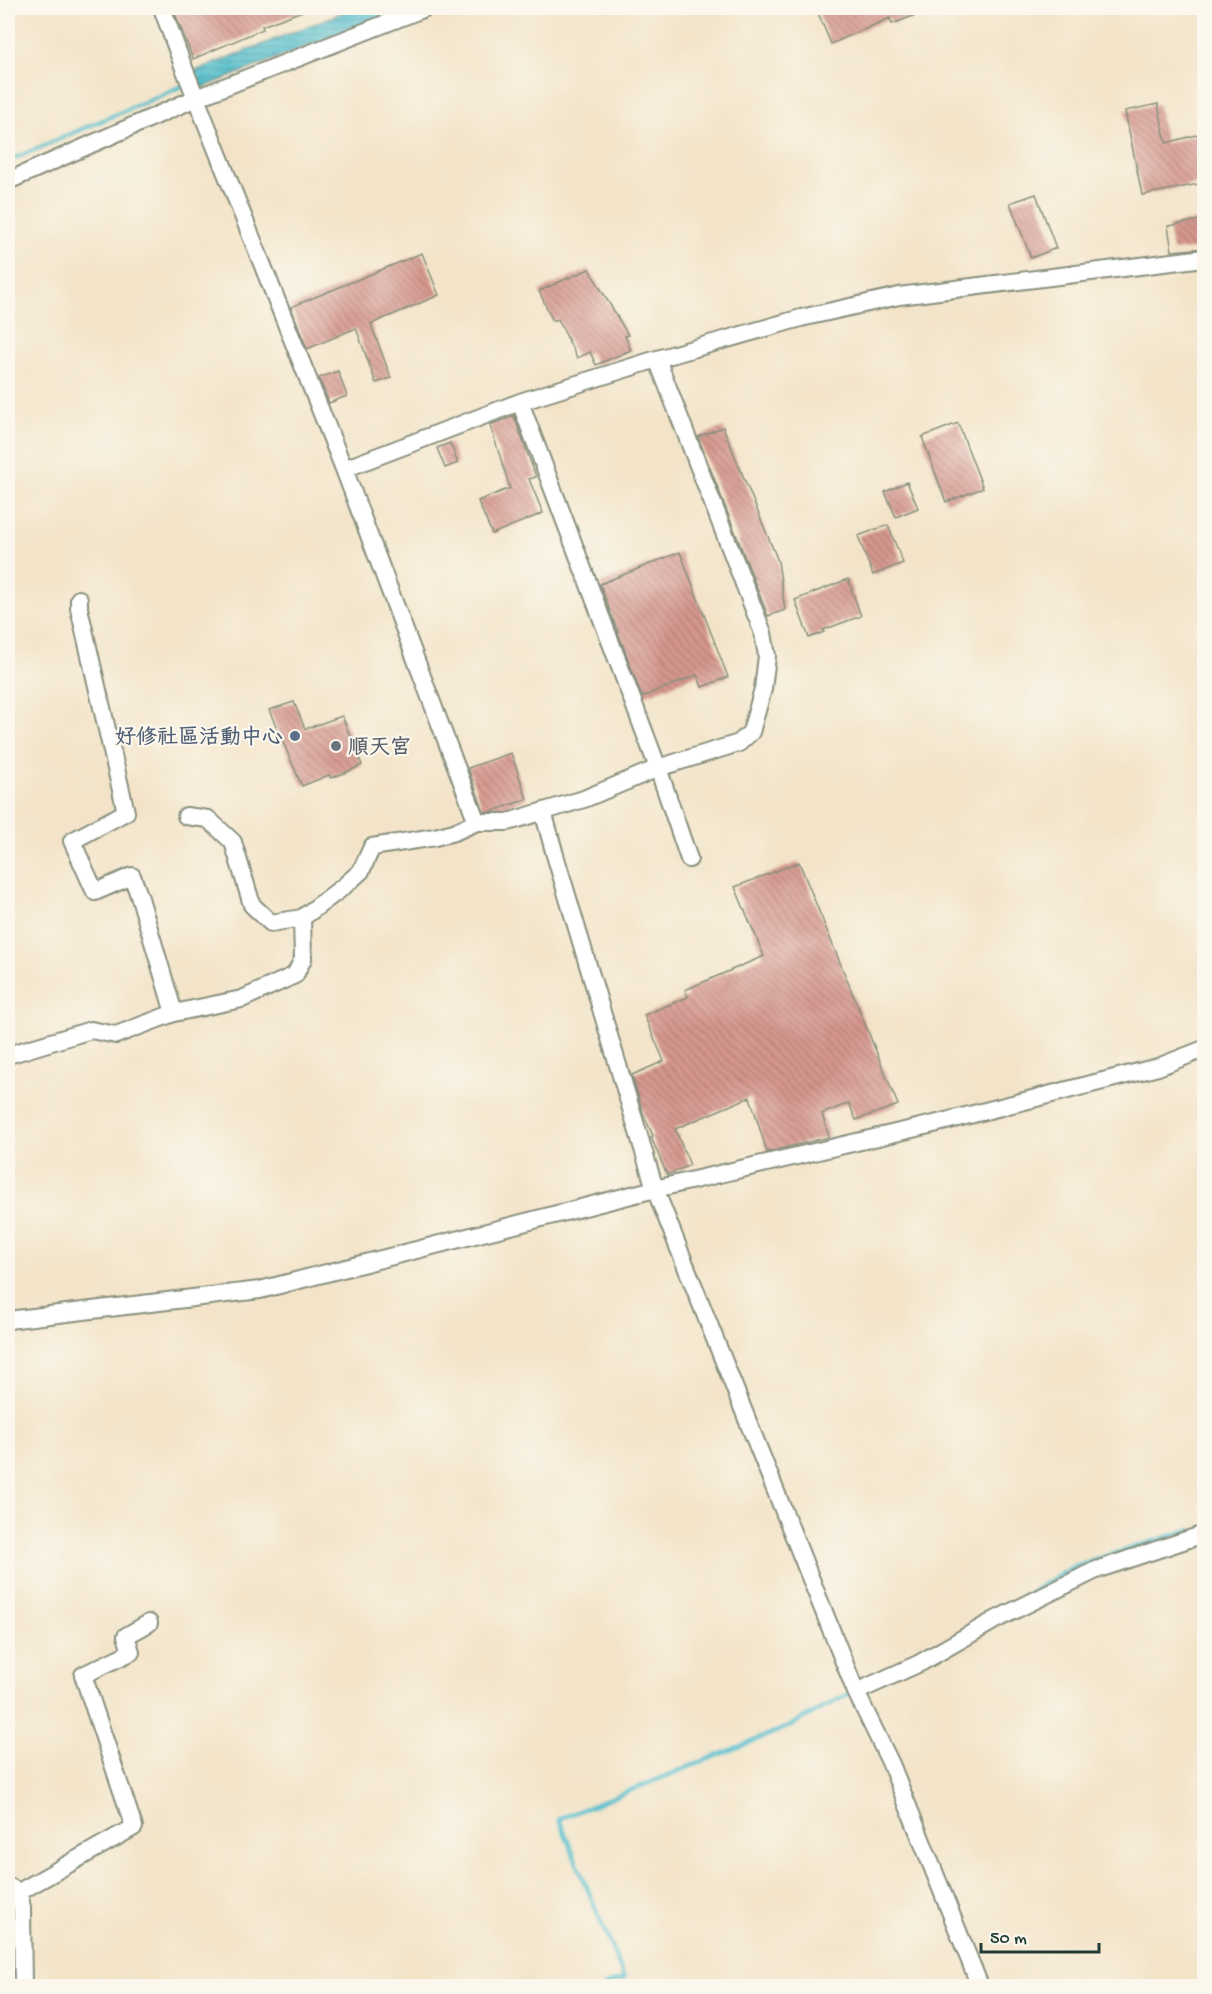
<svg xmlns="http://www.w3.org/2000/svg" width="1212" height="1994" viewBox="0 0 1212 1994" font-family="'Gochi Hand','LXGW WenKai TC',sans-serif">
<defs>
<pattern id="water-rules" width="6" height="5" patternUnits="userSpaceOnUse" patternTransform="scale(1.5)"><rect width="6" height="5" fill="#53bfcd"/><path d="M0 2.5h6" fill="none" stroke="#449ca7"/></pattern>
<pattern id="building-back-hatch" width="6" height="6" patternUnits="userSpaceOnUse" patternTransform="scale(1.5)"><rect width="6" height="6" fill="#d6978e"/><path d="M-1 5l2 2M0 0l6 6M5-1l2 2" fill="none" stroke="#ad7c75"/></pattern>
</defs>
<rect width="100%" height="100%" fill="#fbf7ec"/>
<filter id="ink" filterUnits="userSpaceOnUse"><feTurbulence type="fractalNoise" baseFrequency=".0167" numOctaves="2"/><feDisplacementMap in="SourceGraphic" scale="12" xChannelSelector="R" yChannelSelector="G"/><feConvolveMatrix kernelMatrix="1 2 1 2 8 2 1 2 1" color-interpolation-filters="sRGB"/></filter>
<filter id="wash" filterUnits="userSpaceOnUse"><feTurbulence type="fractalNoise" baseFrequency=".008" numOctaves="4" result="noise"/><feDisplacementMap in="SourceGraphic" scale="24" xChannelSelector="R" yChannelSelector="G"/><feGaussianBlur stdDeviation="1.35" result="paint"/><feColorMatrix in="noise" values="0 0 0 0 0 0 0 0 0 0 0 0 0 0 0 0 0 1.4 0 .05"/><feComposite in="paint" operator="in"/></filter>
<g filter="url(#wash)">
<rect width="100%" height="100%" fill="#f3e4c9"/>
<path fill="url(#water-rules)" stroke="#397e80" stroke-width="1.5" d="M 354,8 L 404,8 L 199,89 L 190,73 Z"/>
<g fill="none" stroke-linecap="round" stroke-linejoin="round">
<path stroke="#53bfcd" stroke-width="4.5" d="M 8,161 L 187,84
M 1021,1598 L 1075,1566 L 1190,1530
M 605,1986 L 624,1978 L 559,1819 L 788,1727 L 849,1694"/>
</g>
<g id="blocks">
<path fill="url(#building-back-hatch)" d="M 173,8 L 308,8 L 308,9 L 262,26 L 263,29 L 193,59 Z
M 816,8 L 932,8 L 932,9 L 892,24 L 890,18 L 831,44 Z
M 1158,104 L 1166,143 L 1204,133 L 1204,183 L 1142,195 L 1125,111 Z
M 1036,194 L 1056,248 L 1031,258 L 1010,203 Z
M 1204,219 L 1204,248 L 1172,251 L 1168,226 Z
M 422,253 L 439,295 L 371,324 L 391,378 L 376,383 L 356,328 L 307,349 L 291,307 Z
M 589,269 L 628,335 L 625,336 L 631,350 L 596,365 L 590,352 L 577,358 L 558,319 L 553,321 L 539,291 Z
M 338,371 L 347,396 L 329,403 L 319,378 Z
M 514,416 L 536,477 L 529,479 L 543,513 L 492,534 L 478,501 L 510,488 L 490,425 Z
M 958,423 L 983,488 L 946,502 L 922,437 Z
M 723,427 L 778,561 L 785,610 L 768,616 L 698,437 Z
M 450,443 L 458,463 L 445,468 L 437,448 Z
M 907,482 L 918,508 L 896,517 L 885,492 Z
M 888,525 L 903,563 L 873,575 L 858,536 Z
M 680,552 L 728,677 L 702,687 L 697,675 L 642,697 L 600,584 Z
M 848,579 L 861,616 L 823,630 L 824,632 L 809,638 L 795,600 Z
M 294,702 L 305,729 L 342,716 L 362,765 L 347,772 L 331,778 L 329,775 L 302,786 L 269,710 Z
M 511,753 L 527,799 L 490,812 L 484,812 L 468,768 Z
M 799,862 L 898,1105 L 856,1120 L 849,1103 L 822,1114 L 829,1137 L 767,1152 L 750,1097 L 675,1129 L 690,1165 L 667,1175 L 651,1137 L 653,1136 L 643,1113 L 632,1075 L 664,1061 L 644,1015 L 688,997 L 685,990 L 764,956 L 735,887 Z"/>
</g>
</g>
<g filter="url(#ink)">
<use href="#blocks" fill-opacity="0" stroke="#89907e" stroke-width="1.5"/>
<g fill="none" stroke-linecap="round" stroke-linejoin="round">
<g stroke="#89907e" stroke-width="20">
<path id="minor" d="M 162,8 L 182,63 L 344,469 L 477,822
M 8,181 L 196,98 L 425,8
M 520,402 L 658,768 L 689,859
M 344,469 L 520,402 L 657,359 L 801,318 L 899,296 L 1204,258
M 79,599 L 79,608 L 126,812 L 72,841 L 95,892 L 132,876 L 140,898 L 174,1013
M 543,811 L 555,855 L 655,1189 L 856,1692 L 891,1764 L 980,1986
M 186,816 L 208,819 L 233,842 L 252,905 L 271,923 L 302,918 L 343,887 L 361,871 L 372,847 L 435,837 L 454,832 L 477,822 L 508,822 L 584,799 L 658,768 L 739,743 L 751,732 L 763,689 L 767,656 L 763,633 L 657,359
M 8,1055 L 91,1030 L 116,1035 L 174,1013 L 242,999 L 295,975 L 303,959 L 302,918
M 8,1320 L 260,1290 L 655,1189 L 938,1123 L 1158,1067 L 1204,1049
M 856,1692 L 920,1663 L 995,1620 L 1096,1570 L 1204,1534
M 8,1886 L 19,1892 L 22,1908 L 23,1986
M 19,1892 L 134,1827 L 83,1675 L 131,1652 L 126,1636 L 149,1623"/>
</g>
<use href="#minor" stroke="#fff" stroke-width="16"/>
</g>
</g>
<circle fill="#5c6f8a" stroke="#fbf7ec" stroke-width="2" cx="295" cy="736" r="6"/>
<circle fill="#6b7280" stroke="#fbf7ec" stroke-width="2" cx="336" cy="746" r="6"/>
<g text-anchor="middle" stroke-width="4.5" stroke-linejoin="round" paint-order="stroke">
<g font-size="21" font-weight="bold" fill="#4e5e75" stroke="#fbf7ec" text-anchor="end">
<text x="283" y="743">好修社區活動中心</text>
</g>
<g font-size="21" font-weight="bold" fill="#5b616d" stroke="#fbf7ec" text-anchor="start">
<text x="348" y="753">順天宮</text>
</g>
</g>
<rect width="1212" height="1994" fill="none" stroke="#fbf7ec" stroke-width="30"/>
<path d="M981 1943v9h118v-9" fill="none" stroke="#1f3d34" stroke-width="3"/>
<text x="990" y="1943" font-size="18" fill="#1f3d34" stroke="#fbf7ec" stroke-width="4.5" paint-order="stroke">50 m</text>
</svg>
